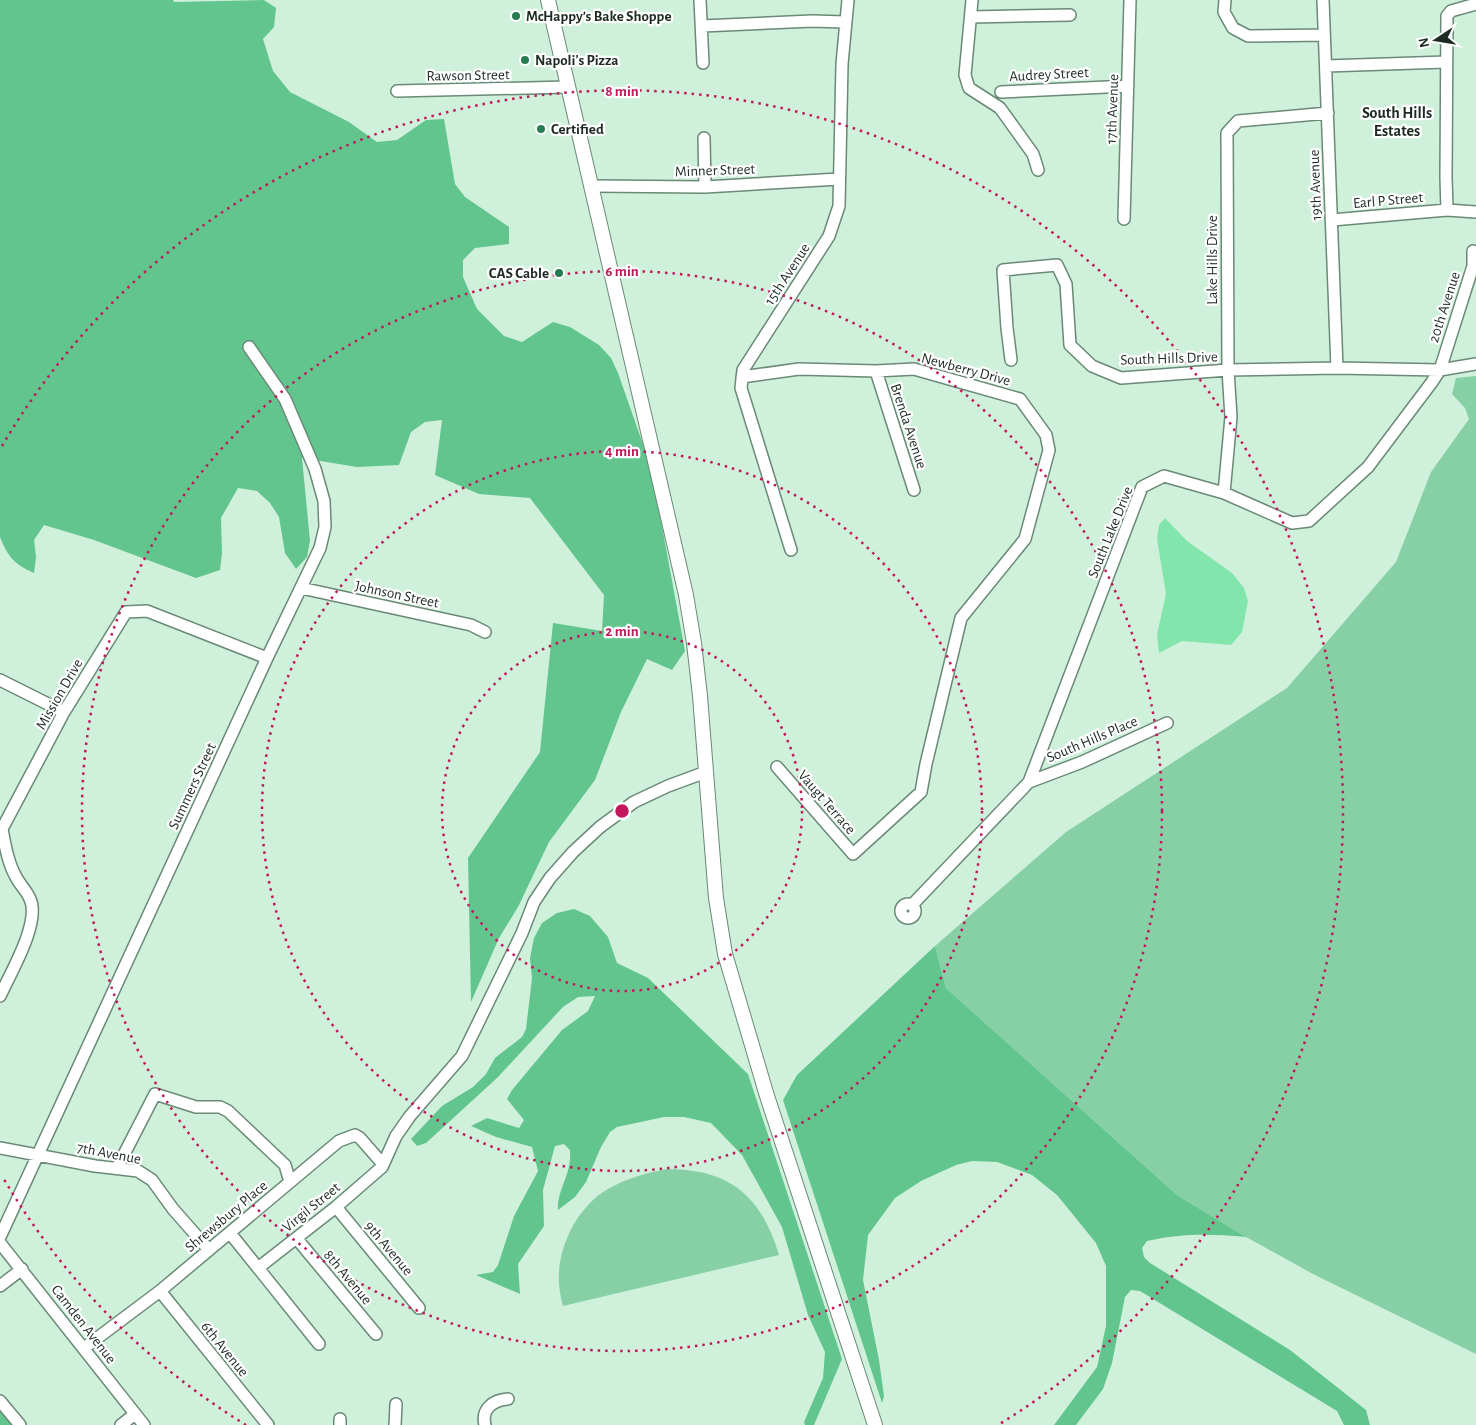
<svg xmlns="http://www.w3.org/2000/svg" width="1476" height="1425" viewBox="0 0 1476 1425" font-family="'Alegreya Sans',sans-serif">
<rect width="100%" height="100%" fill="#cff1db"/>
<path fill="#87d0a5" d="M 1476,376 L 1476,1354 L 1313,1274 L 1246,1237 L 1177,1195 L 946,988 L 935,946 L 1066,832 L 1287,688 L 1396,562 L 1431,472 L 1469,419 L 1465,408 L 1452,394 L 1456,378 Z
M 667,1169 C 729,1169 761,1195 779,1255 L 563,1306 C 560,1295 558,1283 559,1272 C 561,1240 580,1205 608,1189 C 627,1178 646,1173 667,1169 Z"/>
<path fill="#62c58e" d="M 0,0 L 173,0 L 174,2 L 264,0 L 276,8 L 274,27 L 263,39 L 273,71 L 290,92 L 349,122 L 377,142 L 397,140 L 426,120 L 444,119 L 455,184 L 465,197 L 509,227 L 509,244 L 475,248 L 463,260 L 463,277 L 477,309 L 504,336 L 522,342 L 553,322 L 570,327 L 599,345 L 611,358 L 618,373 L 651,467 L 685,651 L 672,670 L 647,659 L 621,712 L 595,780 L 549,842 L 518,907 L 499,938 L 471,1002 L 468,858 L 540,752 L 553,623 L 602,631 L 604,595 L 530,498 L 479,494 L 435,475 L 442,420 L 425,422 L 411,432 L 399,465 L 357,467 L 302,458 L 310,541 L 307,557 L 296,569 L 285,553 L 279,517 L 270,503 L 257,491 L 238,488 L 221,518 L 222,553 L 220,570 L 196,578 L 94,540 L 44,525 L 34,540 L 36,557 L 34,573 C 14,564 8,557 0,537 Z
M 574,909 L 590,916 L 608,937 L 617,963 L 648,978 L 748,1074 L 842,1359 L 814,1425 L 805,1425 L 804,1422 L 823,1378 L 825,1352 L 808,1315 L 782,1227 L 742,1155 L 711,1123 L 684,1117 L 664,1117 L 617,1127 L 610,1132 L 601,1147 L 586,1182 L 575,1197 L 558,1210 C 557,1189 572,1175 570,1150 L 564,1144 L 555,1146 L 543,1190 L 544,1226 L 518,1264 L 520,1294 L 476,1275 L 493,1272 L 498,1265 L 514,1216 L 538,1171 L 532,1147 L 496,1137 L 471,1126 L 487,1118 L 519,1128 L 524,1120 L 507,1099 L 512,1090 L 562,1030 L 588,1011 L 595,996 L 578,997 L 563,1007 L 497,1078 L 426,1143 L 417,1146 L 411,1139 L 442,1106 L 473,1087 L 486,1074 L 495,1058 L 522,1037 L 526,1029 L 532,978 L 530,958 L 534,938 L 542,923 L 557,913 Z
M 935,946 L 946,988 L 1177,1195 L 1246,1237 C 1210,1234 1183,1233 1147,1241 L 1142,1248 L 1144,1257 L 1150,1263 L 1290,1350 L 1366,1410 L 1370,1425 L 1344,1425 L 1337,1411 L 1140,1291 L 1131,1290 L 1125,1297 L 1112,1363 L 1103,1389 L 1076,1425 L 1054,1425 L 1097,1367 L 1106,1326 L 1106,1266 L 1096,1243 L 1057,1195 L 1032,1175 L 997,1162 L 972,1161 L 956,1165 L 921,1181 L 895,1198 L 868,1235 L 863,1280 L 879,1360 L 884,1396 L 882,1403 L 783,1100 L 797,1075 Z
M 0,1408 L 15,1425 L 0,1425 Z"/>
<path fill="#82e5ac" d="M 1165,518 L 1187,541 L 1232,573 L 1244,588 L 1248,601 L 1242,632 L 1231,645 L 1182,641 L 1159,653 L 1157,634 L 1166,594 L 1157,539 L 1159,525 Z"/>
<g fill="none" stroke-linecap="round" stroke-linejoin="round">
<g stroke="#6a8976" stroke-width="14">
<path id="minor" d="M 700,0 L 703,63
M 972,0 L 965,75 L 969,88 L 1000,108 L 1033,154 L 1038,170
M 1225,0 L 1224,12 L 1233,28 L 1248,36 L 1324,35
M 1323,0 L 1337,368
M 971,17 L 1070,15
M 702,26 L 812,21 L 845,22
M 1326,66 L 1446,62
M 397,91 L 568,87
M 1001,92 L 1128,86
M 704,138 L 705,187
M 592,186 L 705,187 L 839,179
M 1447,210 L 1446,177 L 1447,16 L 1451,11 L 1476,4
M 1124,219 L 1130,0
M 1332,220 L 1447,210 L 1476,212
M 1011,360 L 1007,328 L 1003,270 L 1057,265 L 1066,284 L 1070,345 L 1092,366 L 1121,378 L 1228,370 L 1337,368 L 1440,370 L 1476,364
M 876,371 L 914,490
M 742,377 L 799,369 L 876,371 L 914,369 L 1020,399 L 1046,435 L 1049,450 L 1025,539 L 961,618 L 926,764 L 921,792 L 853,854 L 777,767
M 1224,493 L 1231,417 L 1228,370 L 1227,133 L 1238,121 L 1328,113
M 791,550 L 741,388 L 743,370 L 829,236 L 839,206 L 842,64 L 848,0
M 301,588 L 471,625 L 485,632
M 0,680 L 64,712
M 1029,782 L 1082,762 L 1167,723
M901 911a7 7 0 1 1 14 0a7 7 0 1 1-14 0Z
M 912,905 L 1029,782 L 1142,487 L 1164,476 L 1224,493 L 1292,523 L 1309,521 L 1368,467 L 1432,382 L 1440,370 L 1473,266 L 1473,251
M 0,996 C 10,974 41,922 30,899 C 27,891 20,885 16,877 C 8,863 5,845 2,829 L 64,712 L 126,612 L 147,611 L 267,658
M 0,1148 L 95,1166 L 138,1171 L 152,1180 L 173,1209 L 209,1250
M 117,1168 L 155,1094 L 196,1107 L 220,1107 L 228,1111 L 285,1165 L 290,1182
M 336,1207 L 419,1308
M 230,1233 L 319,1344
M 0,1237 L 267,658 L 320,548 L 325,527 L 324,501 L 315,469 L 285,399 L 249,347
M 297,1239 L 376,1334
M 0,1243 L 144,1425
M 258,1268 L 336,1207 L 382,1167 L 396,1136 L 410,1116 L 462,1056 L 522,933 L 534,902 L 550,878 L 573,852 L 600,827 L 634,802 L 668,786 L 706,772
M 0,1286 L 22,1269
M 160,1291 L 268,1425
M 84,1348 L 160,1291 L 339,1141 L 355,1135 L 360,1138 L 381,1162 L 382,1167
M 0,1401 L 20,1425
M 121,1425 L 135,1414
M 340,1425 L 340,1419
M 395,1425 L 396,1404
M 485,1425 C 481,1409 493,1400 508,1399"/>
</g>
<g stroke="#6a8976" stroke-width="16">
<path id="major" d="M 548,0 L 686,595 L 694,643 L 700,696 L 716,898 L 725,954 L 767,1096 L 875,1425"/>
</g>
<use href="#minor" stroke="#fff" stroke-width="11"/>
<use href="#major" stroke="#fff" stroke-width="14"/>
</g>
<g fill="none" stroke="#c2185b" stroke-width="2.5" stroke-dasharray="2.5 5">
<circle cx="622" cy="811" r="180"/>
<circle cx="622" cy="811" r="360"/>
<circle cx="622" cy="811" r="540"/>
<path d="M246 1425A720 720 0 0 1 2 1176M2 446A720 720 0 1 1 998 1425"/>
</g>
<g fill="#247c50" stroke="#fff" stroke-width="2">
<circle cx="516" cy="16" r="5"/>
<circle cx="525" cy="60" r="5"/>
<circle cx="541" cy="129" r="5"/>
<circle cx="559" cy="273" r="5"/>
</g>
<g text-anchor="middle" stroke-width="4.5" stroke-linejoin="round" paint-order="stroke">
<g font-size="15" font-weight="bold" fill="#1d2a22" stroke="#fff" text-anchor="start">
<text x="526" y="21">McHappy’s Bake Shoppe</text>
<text x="535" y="65">Napoli's Pizza</text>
<text x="551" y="134">Certified</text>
<text x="549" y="278" text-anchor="end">CAS Cable</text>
</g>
<g font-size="15" fill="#1d2a22" stroke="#fff">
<text transform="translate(1049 74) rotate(-3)" y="5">Audrey Street</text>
<text transform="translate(468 75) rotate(-1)" y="5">Rawson Street</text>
<text transform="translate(1112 109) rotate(-88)" y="5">17th Avenue</text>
<text transform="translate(715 170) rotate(-2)" y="5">Minner Street</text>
<text transform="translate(1315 185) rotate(-92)" y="5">19th Avenue</text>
<text transform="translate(1388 200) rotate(-5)" y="5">Earl P Street</text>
<text transform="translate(1212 260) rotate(-90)" y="5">Lake Hills Drive</text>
<text transform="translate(787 274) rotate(-57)" y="5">15th Avenue</text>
<text transform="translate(1444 307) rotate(-72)" y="5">20th Avenue</text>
<text transform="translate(1169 358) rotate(-2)" y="5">South Hills Drive</text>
<text transform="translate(966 369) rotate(15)" y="5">Newberry Drive</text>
<text transform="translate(909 426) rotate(72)" y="5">Brenda Avenue</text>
<text transform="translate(1110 532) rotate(-68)" y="5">South Lake Drive</text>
<text transform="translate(397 594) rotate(12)" y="5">Johnson Street</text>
<text transform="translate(59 694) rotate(-60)" y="5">Mission Drive</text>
<text transform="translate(1092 739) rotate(-23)" y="5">South Hills Place</text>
<text transform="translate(192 786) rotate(-65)" y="5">Summers Street</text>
<text transform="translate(827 802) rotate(49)" y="5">Vaugt Terrace</text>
<text transform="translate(109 1153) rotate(11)" y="5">7th Avenue</text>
<text transform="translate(311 1207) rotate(-39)" y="5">Virgil Street</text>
<text transform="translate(226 1216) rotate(-40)" y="5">Shrewsbury Place</text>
<text transform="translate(389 1248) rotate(50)" y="5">9th Avenue</text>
<text transform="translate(348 1277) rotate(50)" y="5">8th Avenue</text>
<text transform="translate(84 1324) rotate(52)" y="5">Camden Avenue</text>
<text transform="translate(225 1349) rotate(51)" y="5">6th Avenue</text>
</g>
<g font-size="16" font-weight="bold" fill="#1d2a22" stroke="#fff">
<text x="1397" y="118">South Hills<tspan x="1397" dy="18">Estates</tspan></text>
</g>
</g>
<circle cx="622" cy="811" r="8" fill="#c2185b" stroke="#fff" stroke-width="2.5"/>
<g font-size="15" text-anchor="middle" font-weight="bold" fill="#c2185b" stroke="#fff" stroke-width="4.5" stroke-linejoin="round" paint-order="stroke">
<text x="622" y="96">8 min</text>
<text x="622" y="276">6 min</text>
<text x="622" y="456">4 min</text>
<text x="622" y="636">2 min</text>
</g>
<g transform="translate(1436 40) rotate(258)" stroke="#ffffff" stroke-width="4" paint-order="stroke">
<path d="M0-4L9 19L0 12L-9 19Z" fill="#1d2a22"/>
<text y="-8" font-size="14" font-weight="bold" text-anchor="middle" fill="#1d2a22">N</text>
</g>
</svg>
